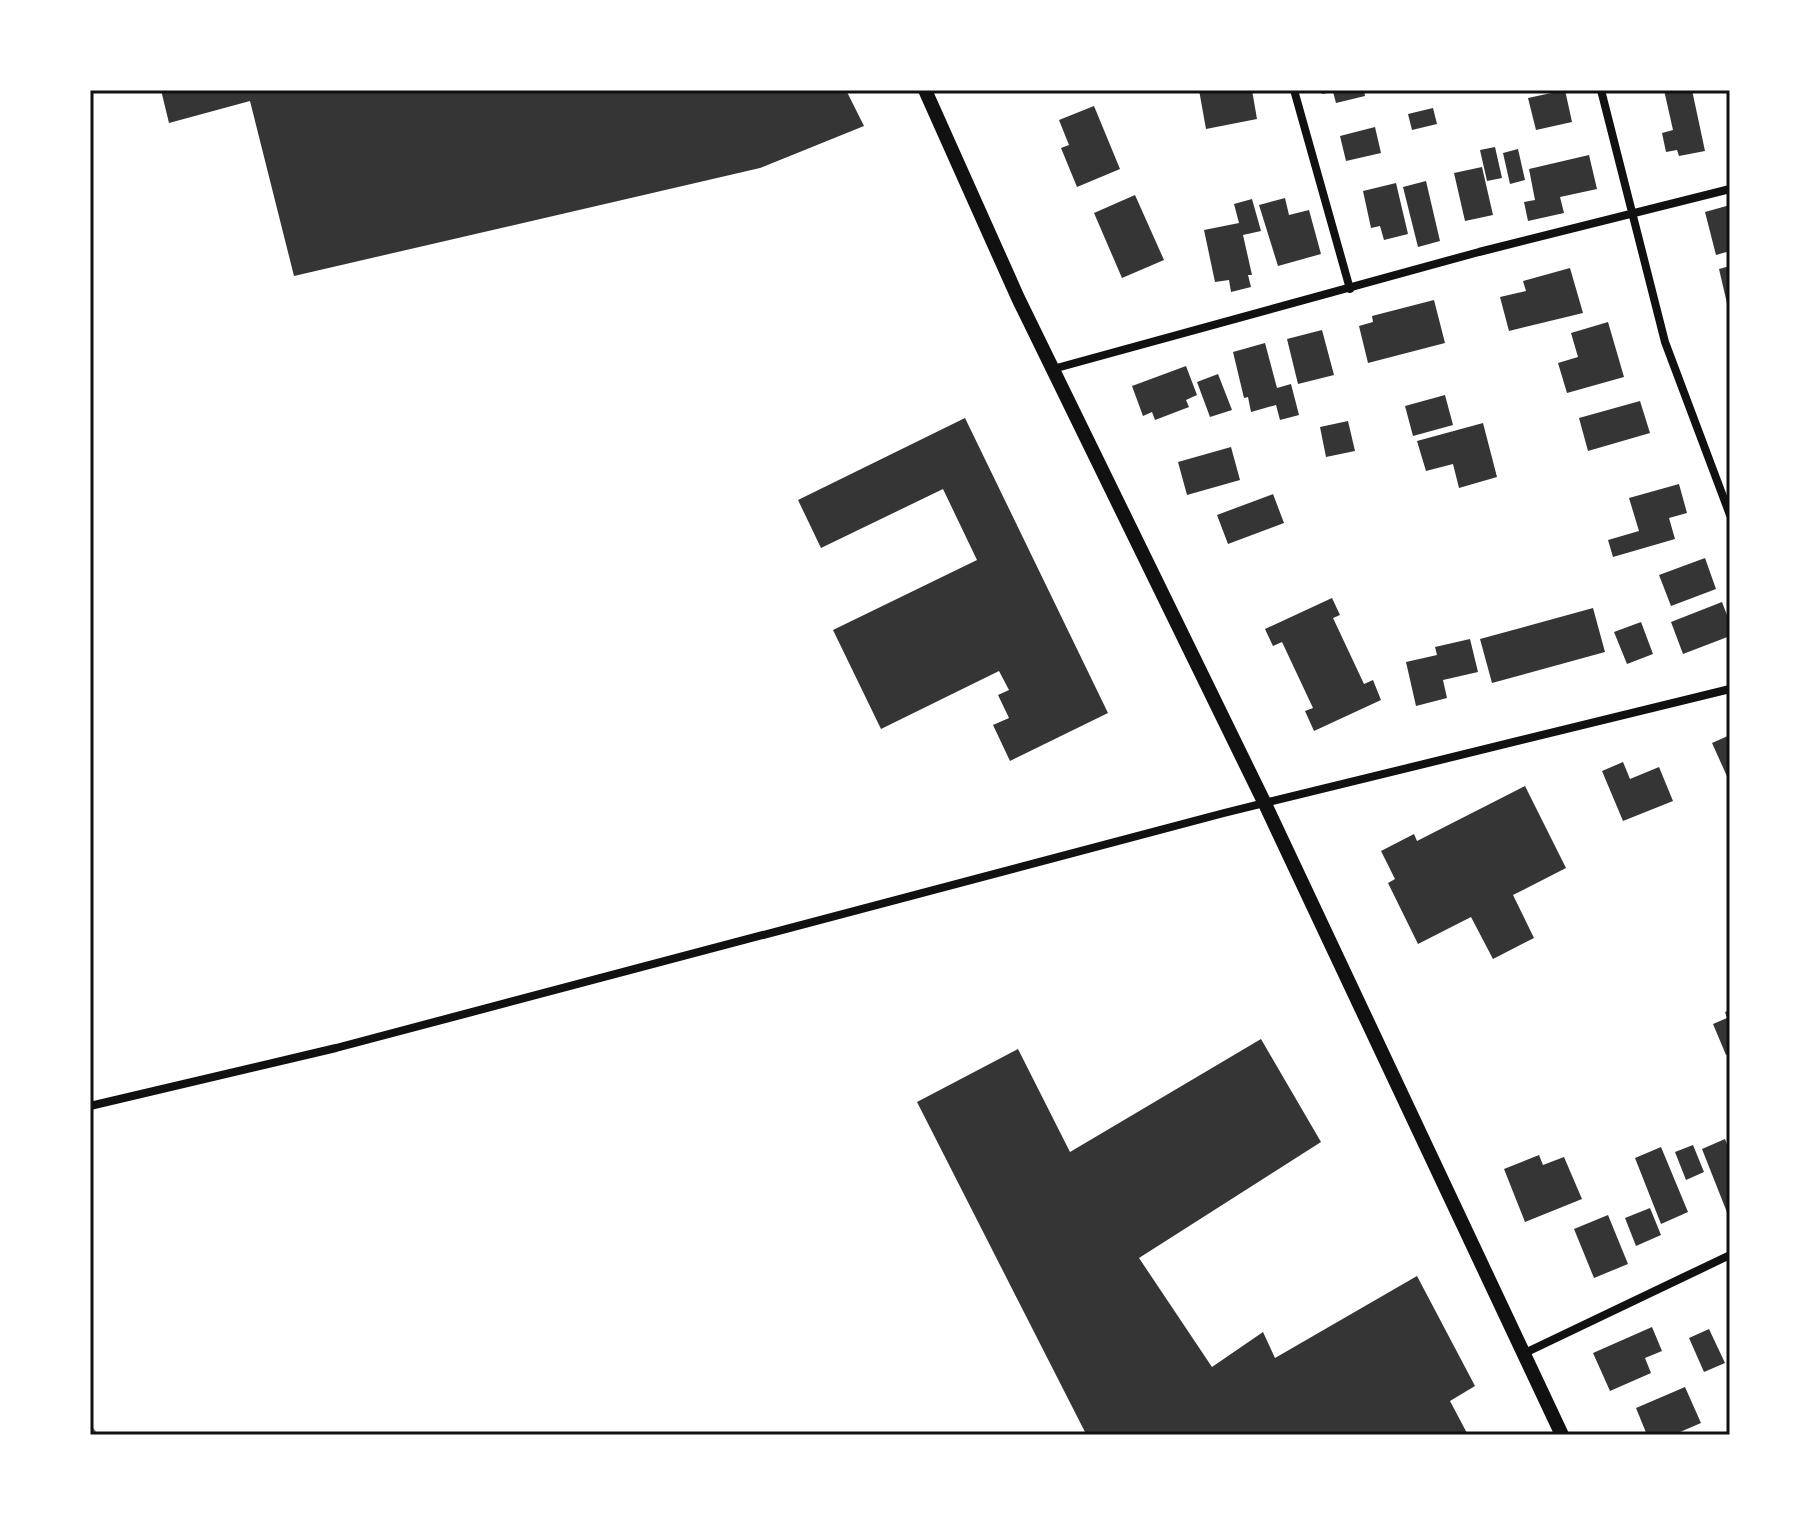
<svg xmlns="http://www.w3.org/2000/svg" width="1820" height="1525" viewBox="0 0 1820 1525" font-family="'Titillium Web',sans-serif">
<rect width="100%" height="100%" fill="#fff"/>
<path fill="#353535" d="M 161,90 L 846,90 L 864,126 L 760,168 L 294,276 L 250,101 L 169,123 Z
M 1199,90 L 1252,90 L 1257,119 L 1206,129 Z
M 1321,90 L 1364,90 L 1365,96 L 1336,103 L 1333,92 L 1322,94 Z
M 1565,90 L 1572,122 L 1536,130 L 1528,98 Z
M 1664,90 L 1692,90 L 1705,151 L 1679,156 L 1677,150 L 1666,152 L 1662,133 L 1673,130 Z
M 1094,106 L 1120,169 L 1077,187 L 1061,148 L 1069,145 L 1059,120 Z
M 1433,108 L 1437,124 L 1412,130 L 1408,114 Z
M 1375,127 L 1381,153 L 1346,161 L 1340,136 Z
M 1495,147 L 1502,178 L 1487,181 L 1480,150 Z
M 1518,149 L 1525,180 L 1510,184 L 1503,153 Z
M 1589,155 L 1597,189 L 1560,197 L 1564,213 L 1528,221 L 1524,202 L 1535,200 L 1529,169 Z
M 1482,167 L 1493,215 L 1465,221 L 1454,173 Z
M 1426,181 L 1440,241 L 1418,247 L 1403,187 Z
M 1396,183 L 1408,234 L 1384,240 L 1380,226 L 1371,228 L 1363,191 Z
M 1135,195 L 1164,260 L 1122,278 L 1094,213 Z
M 1285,198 L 1289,215 L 1309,210 L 1321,254 L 1278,266 L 1259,205 Z
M 1252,199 L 1261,231 L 1243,235 L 1252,275 L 1248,275 L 1251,287 L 1231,292 L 1229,280 L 1215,282 L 1204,230 L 1239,223 L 1234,204 Z
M 1730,205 L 1730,251 L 1716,255 L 1705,212 Z
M 1730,266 L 1730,311 L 1729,312 L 1719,269 Z
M 1570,268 L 1583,313 L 1509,331 L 1500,297 L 1526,291 L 1523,281 Z
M 1434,300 L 1445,343 L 1368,363 L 1359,326 L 1373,322 L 1372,316 Z
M 1608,322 L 1624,377 L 1567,393 L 1558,363 L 1578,357 L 1571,333 Z
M 1322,330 L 1334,375 L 1298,384 L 1287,339 Z
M 1265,343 L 1277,388 L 1291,384 L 1299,415 L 1280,420 L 1276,405 L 1251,412 L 1248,397 L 1244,398 L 1233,352 Z
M 1186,366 L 1197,395 L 1186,400 L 1189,407 L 1155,420 L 1152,412 L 1143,416 L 1132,386 Z
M 1218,374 L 1232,410 L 1210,417 L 1197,382 Z
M 1445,395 L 1453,425 L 1413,436 L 1405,406 Z
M 1640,401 L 1650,433 L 1588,451 L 1579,418 Z
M 965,418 L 1108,713 L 1010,761 L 993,725 L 1009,718 L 998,695 L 1009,690 L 999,671 L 881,729 L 833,630 L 977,560 L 943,489 L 821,548 L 798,500 Z
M 1348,421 L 1355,451 L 1326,457 L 1320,427 Z
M 1483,423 L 1497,477 L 1459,488 L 1453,464 L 1426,471 L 1417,441 Z
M 1231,447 L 1240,480 L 1187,495 L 1178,462 Z
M 1679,484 L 1687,513 L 1669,518 L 1675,539 L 1613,557 L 1608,540 L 1639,531 L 1629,498 Z
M 1273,494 L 1284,523 L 1228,544 L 1217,515 Z
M 1705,558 L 1716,589 L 1671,606 L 1659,575 Z
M 1332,598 L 1340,615 L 1333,618 L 1364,684 L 1373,680 L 1381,700 L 1314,731 L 1305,711 L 1313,708 L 1282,642 L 1273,646 L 1265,629 Z
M 1722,602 L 1730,623 L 1730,636 L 1683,654 L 1671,622 Z
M 1593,608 L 1605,652 L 1492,683 L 1480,639 Z
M 1641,622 L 1653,654 L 1627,664 L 1614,632 Z
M 1470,639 L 1478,672 L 1443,680 L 1447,698 L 1416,706 L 1406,662 L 1437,655 L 1435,647 Z
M 1730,735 L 1730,783 L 1712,743 Z
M 1623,762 L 1630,779 L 1659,767 L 1673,801 L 1623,821 L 1602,771 Z
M 1525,786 L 1566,868 L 1513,895 L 1534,938 L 1493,959 L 1471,917 L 1418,944 L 1388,883 L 1395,879 L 1381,851 L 1414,834 L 1417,841 Z
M 1730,1010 L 1730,1053 L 1726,1055 L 1713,1024 L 1727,1018 L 1725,1012 Z
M 1261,1039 L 1321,1142 L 1139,1258 L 1212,1367 L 1263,1332 L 1275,1358 L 1417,1276 L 1475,1386 L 1450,1401 L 1468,1435 L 1082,1435 L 1085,1432 L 917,1102 L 1018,1049 L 1070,1152 Z
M 1725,1139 L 1730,1152 L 1730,1220 L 1702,1149 Z
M 1693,1145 L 1704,1172 L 1686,1180 L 1675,1152 Z
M 1661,1147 L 1688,1212 L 1661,1224 L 1635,1158 Z
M 1539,1155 L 1543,1165 L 1564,1157 L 1582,1199 L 1525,1222 L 1504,1169 Z
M 1650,1208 L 1661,1235 L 1636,1246 L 1625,1218 Z
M 1608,1215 L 1628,1264 L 1594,1278 L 1574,1229 Z
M 1652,1327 L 1662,1351 L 1645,1358 L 1651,1373 L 1610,1391 L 1593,1353 Z
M 1709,1329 L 1725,1363 L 1704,1372 L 1689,1338 Z
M 1685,1387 L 1701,1423 L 1673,1435 L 1647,1435 L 1636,1408 Z"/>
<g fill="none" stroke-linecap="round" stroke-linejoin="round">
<path stroke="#111" stroke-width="8" d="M 1294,90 L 1350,289
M 1601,90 L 1665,342 L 1730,515
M 1053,369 L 1479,252 L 1730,189
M 90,1106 L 336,1048 L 1224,813 L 1730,689
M 1525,1353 L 1730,1255"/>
<path stroke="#111" stroke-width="14" d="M 925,90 L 1018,298 L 1266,806 L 1562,1435"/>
<path stroke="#707070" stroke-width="6" d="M 90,1429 L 95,1435"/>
</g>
<rect width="1820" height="1525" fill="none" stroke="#ffffff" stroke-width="184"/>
<rect x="92" y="92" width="1636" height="1341" fill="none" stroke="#111" stroke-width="3"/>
</svg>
